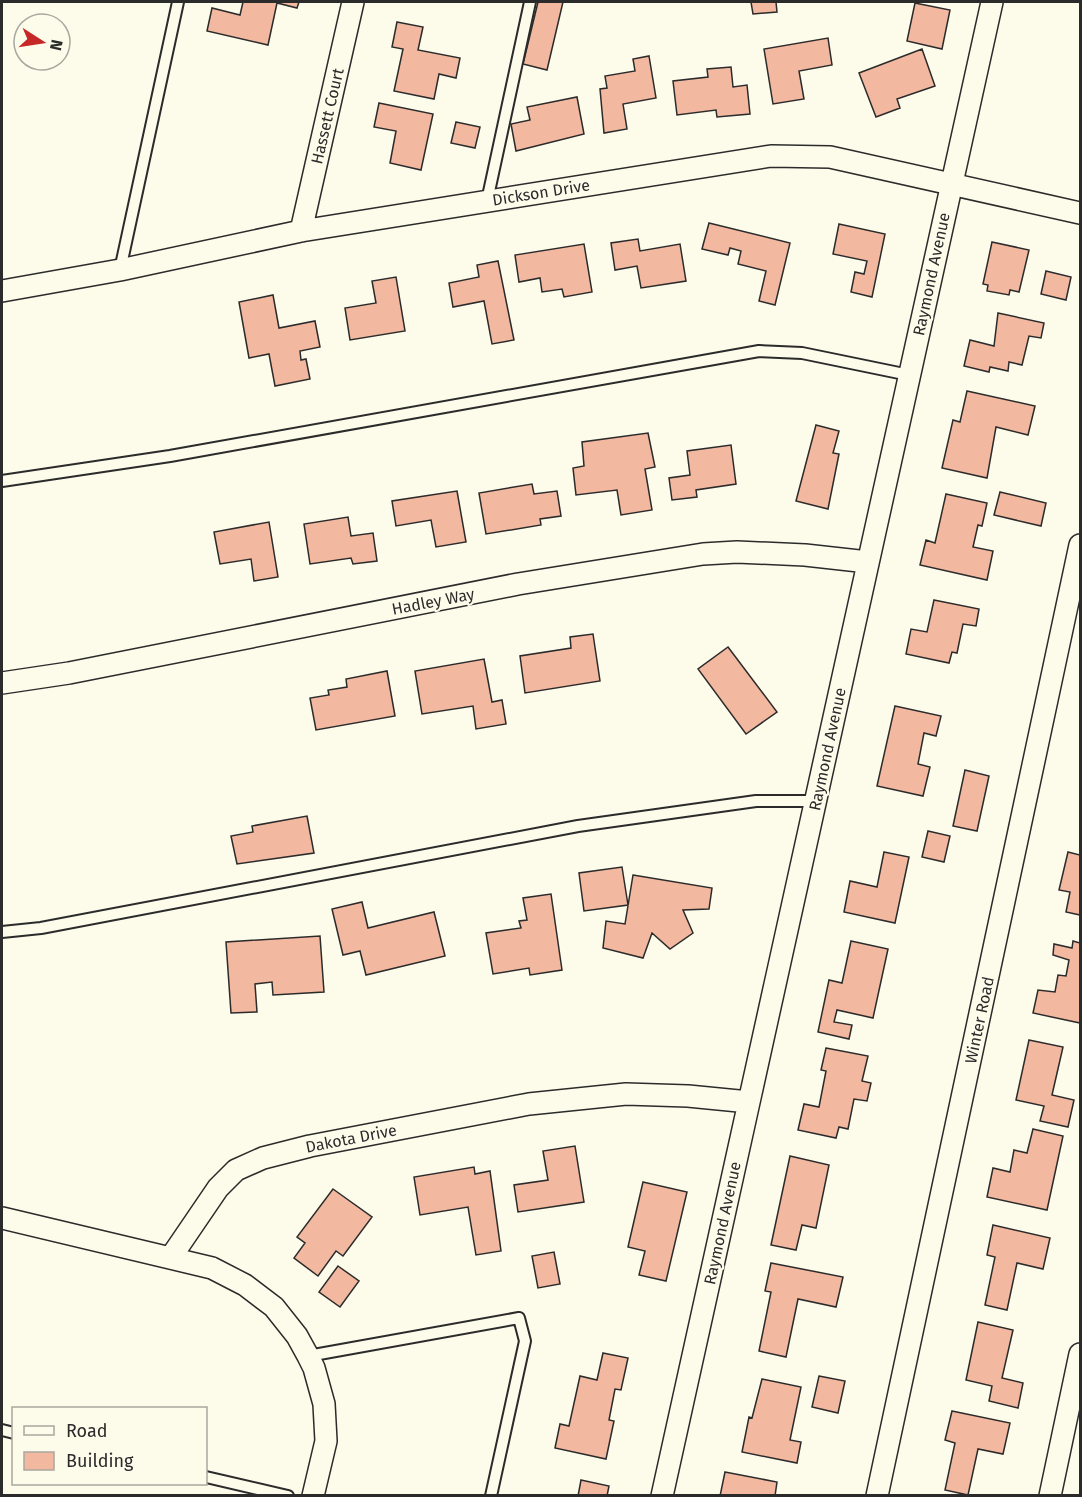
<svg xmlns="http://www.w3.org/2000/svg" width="1082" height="1497" viewBox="0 0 1082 1497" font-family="'Fira Sans',sans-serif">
<rect width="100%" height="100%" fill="#fdfbea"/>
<path fill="#f2b8a0" stroke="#2b2b2b" stroke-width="1.5" d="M 243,2 L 299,2 L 297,8 L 277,3 L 268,45 L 207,31 L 212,8 L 240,15 Z
M 538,2 L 563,2 L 547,70 L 523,64 Z
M 751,2 L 776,2 L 777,12 L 753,14 Z
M 915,3 L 950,10 L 942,49 L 907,41 Z
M 397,22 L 423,27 L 418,50 L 460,58 L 456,78 L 439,74 L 434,99 L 394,91 L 403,49 L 392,47 Z
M 828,38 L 832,65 L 799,71 L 804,99 L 773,104 L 764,49 Z
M 922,49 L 935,86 L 897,99 L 900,108 L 876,117 L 859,73 Z
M 649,56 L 656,98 L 623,104 L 627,129 L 604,133 L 600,89 L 607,88 L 605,76 L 635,71 L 633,59 Z
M 731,67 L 733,87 L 747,85 L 750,114 L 717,117 L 716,110 L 677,115 L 673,81 L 708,77 L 707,69 Z
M 577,97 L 584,134 L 516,151 L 511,124 L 530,120 L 527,107 Z
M 379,103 L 433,114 L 421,170 L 390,163 L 396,131 L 374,127 Z
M 456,122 L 480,127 L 475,148 L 451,143 Z
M 709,223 L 790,243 L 775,305 L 759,301 L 766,271 L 738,264 L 741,251 L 730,248 L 728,255 L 702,249 Z
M 839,224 L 885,234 L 872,297 L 851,292 L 855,272 L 864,274 L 867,261 L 833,254 Z
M 638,239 L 640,251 L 680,244 L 686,281 L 641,288 L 637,266 L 615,270 L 611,243 Z
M 992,242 L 1029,250 L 1019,292 L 1010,290 L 1009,295 L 987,291 L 988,285 L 983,284 Z
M 584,244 L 592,292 L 564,297 L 562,289 L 542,292 L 540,278 L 519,282 L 515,255 Z
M 498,261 L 514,340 L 492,344 L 484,301 L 453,307 L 449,283 L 479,277 L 477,265 Z
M 1046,271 L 1071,277 L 1066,300 L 1041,294 Z
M 396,277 L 405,331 L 350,340 L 345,308 L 376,303 L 372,281 Z
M 273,295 L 279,328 L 315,321 L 320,347 L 300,351 L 301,360 L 306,359 L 310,379 L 275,386 L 269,354 L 249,358 L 239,302 Z
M 998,313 L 1044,323 L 1041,338 L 1029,336 L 1022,365 L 1009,362 L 1008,371 L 990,367 L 989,372 L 964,366 L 970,340 L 994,346 Z
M 967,391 L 1035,406 L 1028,435 L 996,427 L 987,478 L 942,468 L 953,420 L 960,422 Z
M 816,425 L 839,431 L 833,453 L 839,454 L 828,509 L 796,501 Z
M 648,433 L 655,467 L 645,469 L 652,510 L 621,515 L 617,490 L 576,495 L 573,468 L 584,466 L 582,442 Z
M 731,445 L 736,484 L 696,490 L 697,497 L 672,500 L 669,478 L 690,475 L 687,451 Z
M 532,484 L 534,494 L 557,491 L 561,516 L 540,519 L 541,525 L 486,534 L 479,493 Z
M 457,491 L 466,542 L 436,547 L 431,520 L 396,526 L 392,501 Z
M 1000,492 L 1046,503 L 1041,526 L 994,515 Z
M 946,494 L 987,503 L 982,526 L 978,525 L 973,547 L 993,551 L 987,580 L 920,565 L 926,540 L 935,543 Z
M 348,517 L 351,536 L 373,533 L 377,561 L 353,564 L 351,558 L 310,564 L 304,524 Z
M 269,522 L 278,577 L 254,581 L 251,559 L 220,564 L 214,532 Z
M 934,600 L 979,609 L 976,626 L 963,624 L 957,653 L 952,652 L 949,663 L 906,654 L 911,629 L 927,632 Z
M 593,634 L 600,681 L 525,693 L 520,656 L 571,648 L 570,637 Z
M 728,647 L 777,712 L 746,734 L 698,669 Z
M 484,659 L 492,702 L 502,700 L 506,724 L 476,729 L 473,706 L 422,714 L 415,671 Z
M 387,671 L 395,716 L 316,730 L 310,698 L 329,695 L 328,690 L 347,687 L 346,679 Z
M 895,706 L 941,716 L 936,736 L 924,733 L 918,764 L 930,767 L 923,796 L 877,786 Z
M 965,770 L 989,776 L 977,831 L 953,826 Z
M 307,816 L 314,853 L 237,864 L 231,836 L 253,832 L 252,826 Z
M 928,831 L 950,836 L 944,862 L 922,857 Z
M 884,852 L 909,857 L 895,923 L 844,912 L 850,881 L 877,887 Z
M 1068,852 L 1080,855 L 1080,915 L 1066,912 L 1070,892 L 1059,890 Z
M 622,867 L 628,905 L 584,911 L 579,873 Z
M 633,875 L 712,888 L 709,909 L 683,910 L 693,933 L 670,949 L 652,933 L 643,958 L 603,948 L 606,921 L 625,924 Z
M 551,894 L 562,970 L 530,975 L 529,968 L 493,974 L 486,933 L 521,928 L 519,921 L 527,920 L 523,898 Z
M 362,902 L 368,928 L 434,912 L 445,956 L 366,975 L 360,951 L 343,955 L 332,909 Z
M 320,936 L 324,992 L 273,995 L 272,982 L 255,984 L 257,1012 L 231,1013 L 226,942 Z
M 851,941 L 888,949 L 873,1018 L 837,1010 L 834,1022 L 852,1025 L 849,1039 L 818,1032 L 829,980 L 842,983 Z
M 1073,941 L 1080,943 L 1080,1023 L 1033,1013 L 1038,990 L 1055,992 L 1058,975 L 1066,976 L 1069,960 L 1053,955 L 1054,944 L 1072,948 Z
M 1029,1040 L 1063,1047 L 1052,1095 L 1074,1100 L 1068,1127 L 1040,1121 L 1044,1106 L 1016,1100 Z
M 826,1048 L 868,1056 L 862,1081 L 871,1083 L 867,1101 L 854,1099 L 848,1129 L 839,1127 L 836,1138 L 798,1130 L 804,1104 L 819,1107 L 826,1071 L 821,1070 Z
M 1033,1129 L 1063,1136 L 1047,1210 L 987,1197 L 993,1168 L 1010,1172 L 1014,1150 L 1027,1153 Z
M 575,1146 L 584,1202 L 518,1212 L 514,1185 L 548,1180 L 543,1151 Z
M 790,1156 L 829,1165 L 816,1228 L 802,1225 L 796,1250 L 771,1245 Z
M 474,1167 L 475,1174 L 490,1171 L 501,1251 L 476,1255 L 468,1207 L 420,1215 L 414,1177 Z
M 643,1182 L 687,1192 L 666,1281 L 639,1275 L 645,1251 L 628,1247 Z
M 333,1189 L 372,1217 L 343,1256 L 336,1251 L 318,1276 L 294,1258 L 305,1243 L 297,1237 Z
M 993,1225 L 1050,1238 L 1043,1269 L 1017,1263 L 1007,1310 L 985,1305 L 995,1257 L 987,1255 Z
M 554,1252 L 560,1284 L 538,1288 L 532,1256 Z
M 771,1263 L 843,1277 L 836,1307 L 798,1299 L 786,1357 L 759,1351 L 771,1292 L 765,1291 Z
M 338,1266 L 359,1281 L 340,1307 L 319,1292 Z
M 978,1322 L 1013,1330 L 1002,1378 L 1023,1383 L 1018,1408 L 989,1401 L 992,1386 L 966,1380 Z
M 603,1353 L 628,1358 L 621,1390 L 615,1389 L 609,1420 L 614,1421 L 606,1459 L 555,1448 L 560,1424 L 569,1426 L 580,1376 L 597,1380 Z
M 819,1376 L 845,1381 L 838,1413 L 812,1407 Z
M 762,1379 L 801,1387 L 790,1440 L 801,1442 L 797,1463 L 742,1452 L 749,1417 L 752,1418 Z
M 952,1411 L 1010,1423 L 1003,1454 L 978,1449 L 968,1495 L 945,1490 L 955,1443 L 945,1440 Z
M 725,1472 L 777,1482 L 775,1496 L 720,1496 Z
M 581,1480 L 609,1486 L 607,1496 L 578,1496 Z"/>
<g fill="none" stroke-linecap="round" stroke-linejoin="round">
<g stroke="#2b2b2b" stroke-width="14">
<path id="lane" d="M 487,201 L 530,2
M 120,270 L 178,2
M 2,481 L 170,456 L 759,351 L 802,353 L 909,375
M 2,932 L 41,928 L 578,826 L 756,801 L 816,801
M 308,1356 L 519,1318 L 525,1341 L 491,1496
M 2,1430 L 14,1433
M 206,1477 L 288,1496"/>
</g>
<g stroke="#2b2b2b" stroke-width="24">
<path id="street" d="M 301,231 L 353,2
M 2,291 L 120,270 L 301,231 L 771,156 L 830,157 L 1080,213
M 2,683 L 69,673 L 518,584 L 703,554 L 737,552 L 805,555 L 868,562
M 2,1218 L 212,1268 L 245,1285 L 274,1307 L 297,1336 L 308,1356 L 314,1368 L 324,1404 L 326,1441 L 313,1496
M 171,1257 L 218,1188 L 236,1170 L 263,1158 L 310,1146 L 529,1104 L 626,1094 L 688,1096 L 749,1102
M 662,1496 L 992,2
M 877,1496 L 1080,545
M 1050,1496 L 1080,1354"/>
</g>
<use href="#lane" stroke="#fdfbea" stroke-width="10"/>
<use href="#street" stroke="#fdfbea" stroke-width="21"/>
</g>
<g text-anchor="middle" stroke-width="4.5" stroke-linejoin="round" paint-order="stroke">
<g font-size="16" fill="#2b2b2b" stroke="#fdfbea">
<text transform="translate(327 116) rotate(-77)" y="6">Hassett Court</text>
<text transform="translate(541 192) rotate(-9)" y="6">Dickson Drive</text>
<text transform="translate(931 274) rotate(-78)" y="6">Raymond Avenue</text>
<text transform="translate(433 601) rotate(-11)" y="6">Hadley Way</text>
<text transform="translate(827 749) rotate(-78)" y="6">Raymond Avenue</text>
<text transform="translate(979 1020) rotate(-78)" y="6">Winter Road</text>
<text transform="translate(351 1138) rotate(-11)" y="6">Dakota Drive</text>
<text transform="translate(722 1223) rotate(-78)" y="6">Raymond Avenue</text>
</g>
</g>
<rect width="1082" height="1497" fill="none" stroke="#2b2b2b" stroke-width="6"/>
<rect x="12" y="1407" width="195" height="78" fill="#fdfbea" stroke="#a9a89e" stroke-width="1.5"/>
<rect x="24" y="1426" width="30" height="9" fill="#fdfbea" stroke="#a9a89e" stroke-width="1.5"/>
<text x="66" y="1437" font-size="18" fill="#2b2b2b">Road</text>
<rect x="24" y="1452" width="30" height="18" fill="#f2b8a0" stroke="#a9a89e" stroke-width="1.5"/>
<text x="66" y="1467" font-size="18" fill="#2b2b2b">Building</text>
<g transform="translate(42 42) rotate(102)"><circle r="28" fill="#fdfbea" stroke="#a9a89e" stroke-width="1.5"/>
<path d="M0-4.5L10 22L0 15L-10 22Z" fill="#c62828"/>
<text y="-9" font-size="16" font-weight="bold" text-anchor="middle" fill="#2b2b2b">N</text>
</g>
</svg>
